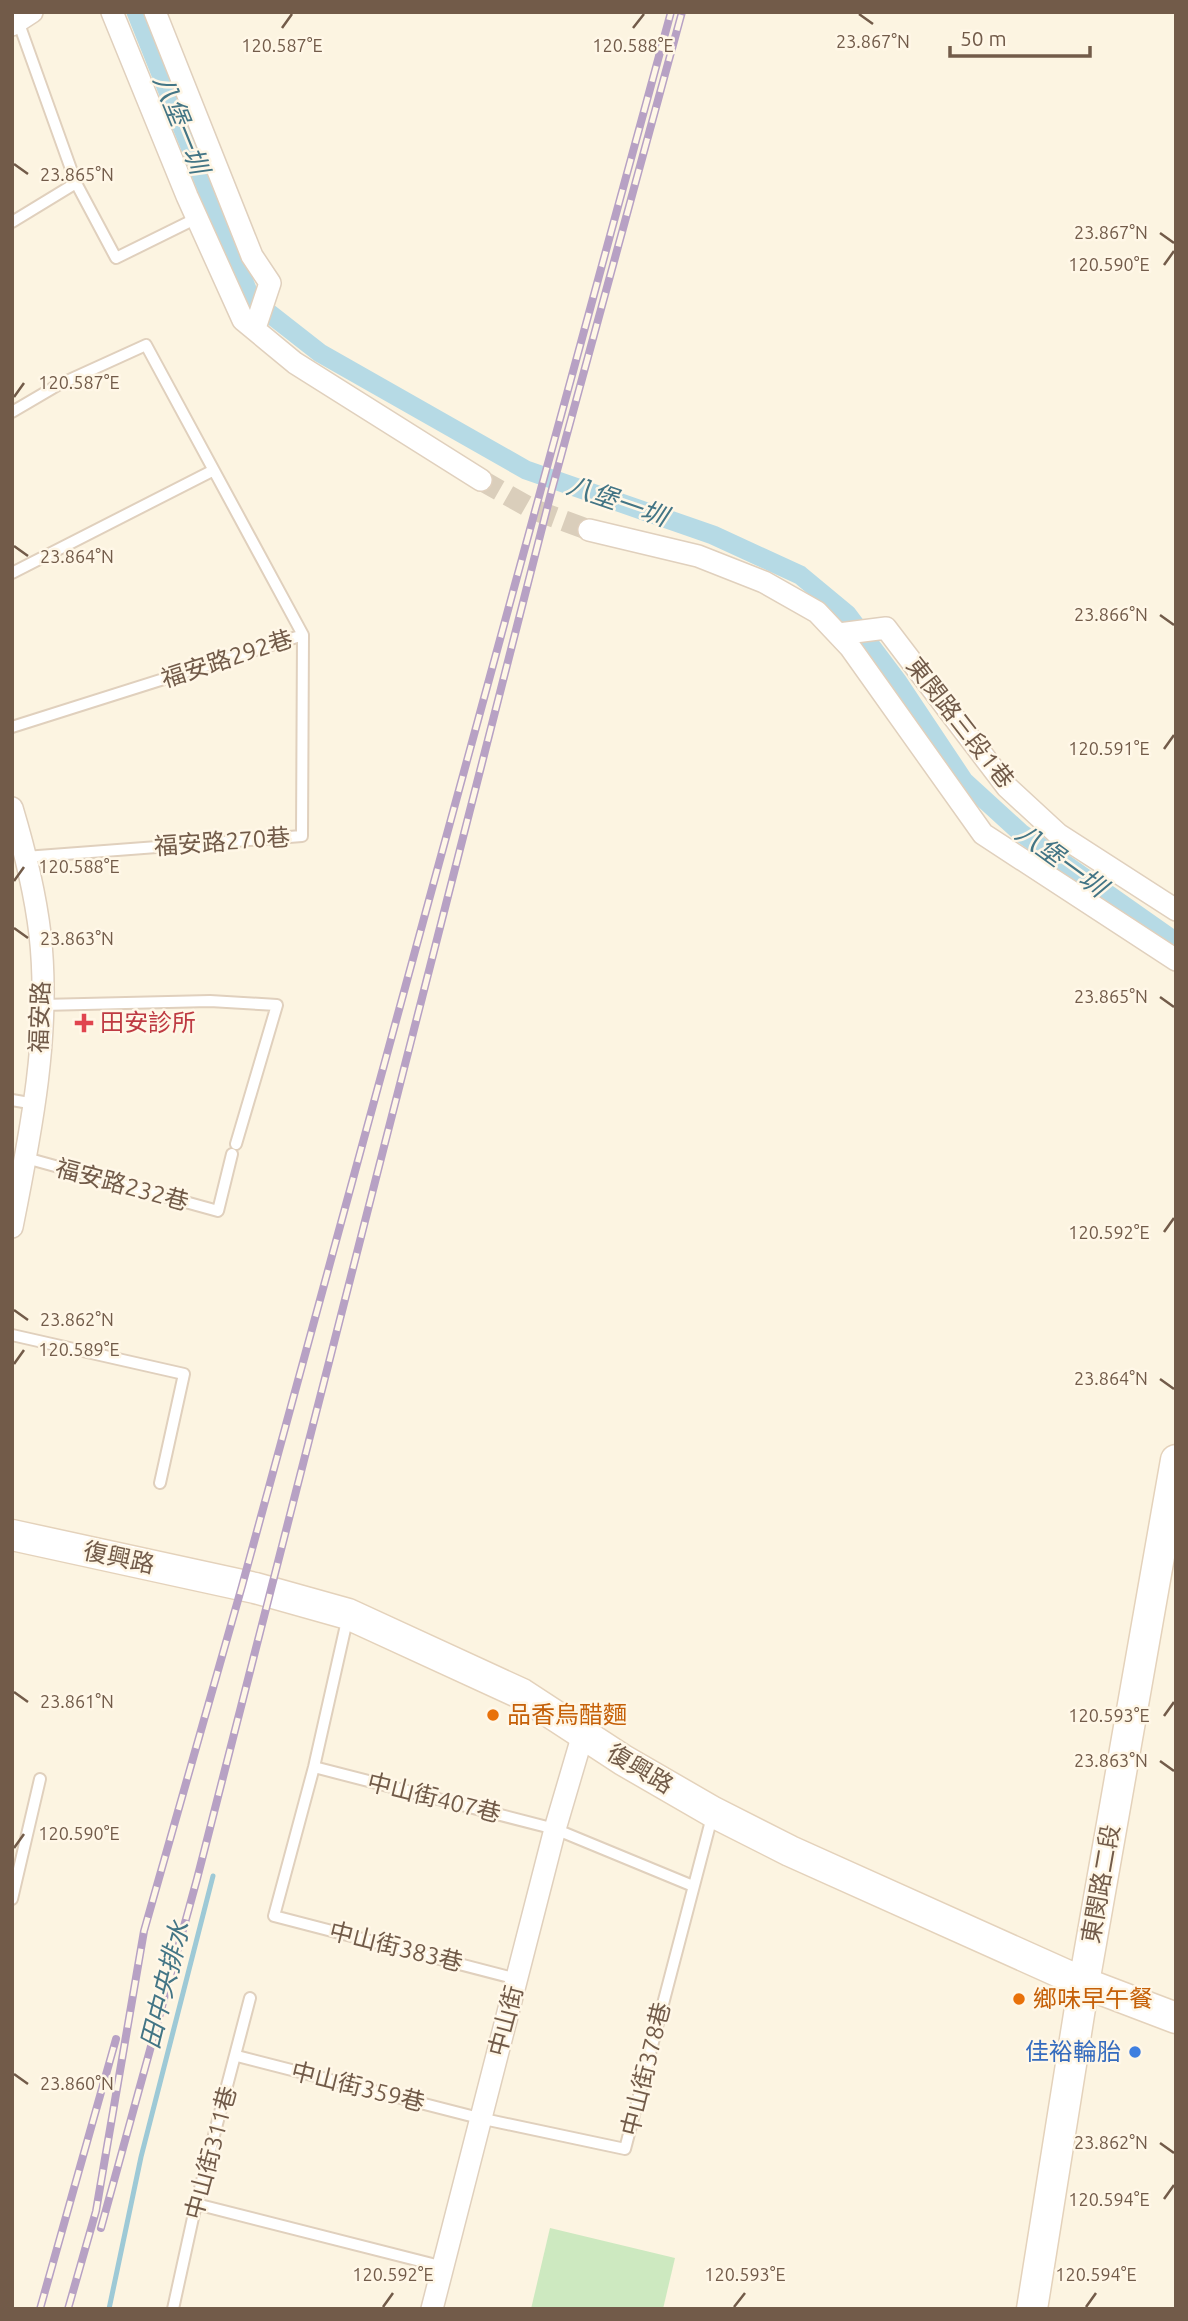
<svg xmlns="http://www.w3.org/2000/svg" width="1188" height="2321" viewBox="0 0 1188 2321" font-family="Ubuntu,'Noto Sans TC',sans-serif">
<rect width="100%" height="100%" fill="#fcf4e1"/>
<path fill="#cde9c0" d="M 550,2228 L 675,2258 L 663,2309 L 531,2309 Z"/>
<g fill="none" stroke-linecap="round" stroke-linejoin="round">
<path stroke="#9dc9d6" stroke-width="5" d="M 109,2309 L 141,2157 L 213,1876"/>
<path stroke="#b6dae5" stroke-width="19" d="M 136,12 L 251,299 L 320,353 L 526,470 L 713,535 L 800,575 L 847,614 L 898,682 L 964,781 L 1021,833 L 1176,942"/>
<path stroke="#dacebb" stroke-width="21" stroke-dasharray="21 10" stroke-linecap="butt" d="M 481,480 L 532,509 L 589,530"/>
<g stroke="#e0d0bd" stroke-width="14">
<path id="lane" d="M 18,21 L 76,183 L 116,258 L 197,218
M 12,222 L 76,183
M 12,412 L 58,385 L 146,345 L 303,635 L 12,727
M 12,573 L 212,471
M 25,857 L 302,836 L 303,635
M 42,1005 L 210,1001 L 277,1005 L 236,1144
M 12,1100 L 35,1104
M 26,1158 L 218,1211 L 232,1154
M 12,1335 L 184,1374 L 160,1483
M 348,1616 L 314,1767 L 274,1916 L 517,1979
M 314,1767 L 555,1829 L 693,1886
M 12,1899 L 40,1779
M 237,2056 L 479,2118 L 625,2149 L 713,1813
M 196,2204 L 444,2267
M 173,2309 L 196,2204 L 250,1998"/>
</g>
<g stroke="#e0d0bd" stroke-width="24">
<path id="street" d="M 112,12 L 187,196 L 243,320 L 295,363 L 481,480
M 155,12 L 252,256 L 270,283 L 255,328
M 12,25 L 32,12
M 589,530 L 698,556 L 764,582 L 817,612 L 850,647 L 983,834 L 1176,960
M 839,634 L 886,628 L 1007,787 L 1058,834 L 1176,910
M 12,808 C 24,848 35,892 40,934 C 51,1031 31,1132 12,1227
M 432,2309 L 555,1829 L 583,1734"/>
</g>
<g stroke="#e4d2bb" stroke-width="33">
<path id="secondary" d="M 12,1535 L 255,1588 L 348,1614 L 522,1694 L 623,1760 L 713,1812 L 790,1851 L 1084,1983 L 1176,2018
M 1032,2309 L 1084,1983 L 1176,1460"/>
</g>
<use href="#lane" stroke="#fff" stroke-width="10"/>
<use href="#street" stroke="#fff" stroke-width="21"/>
<use href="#secondary" stroke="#fff" stroke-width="30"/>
<g stroke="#b7a1c4" stroke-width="8">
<path id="rail" d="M 101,2228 L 197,1879 L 552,489 L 682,12
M 40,2309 L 116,2039
M 68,2309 L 96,2211 L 144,1931 L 242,1586 L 671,12"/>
</g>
<use href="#rail" stroke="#fff7e7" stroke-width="5" stroke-dasharray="16" stroke-linecap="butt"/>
</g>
<path fill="none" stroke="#725b49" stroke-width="2.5" d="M 859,14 L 873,24M 282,28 L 292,14M 633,28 L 644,14M 14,164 L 28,174M 1160,233 L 1174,243M 1164,265 L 1174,251M 14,397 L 24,383M 14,546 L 28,556M 1160,615 L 1174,625M 1164,749 L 1174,735M 14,881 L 24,867M 14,928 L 28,938M 1160,997 L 1174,1007M 1164,1232 L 1174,1218M 14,1310 L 28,1320M 14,1364 L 24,1350M 1160,1379 L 1174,1389M 14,1692 L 28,1702M 1164,1716 L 1174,1702M 1160,1761 L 1174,1771M 14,1848 L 24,1834M 14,2074 L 28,2084M 1160,2143 L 1174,2153M 1164,2199 L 1174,2185M 383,2307 L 393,2293M 734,2307 L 745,2293M 1086,2307 L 1096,2293"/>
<path fill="#e0444e" stroke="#fff7e7" stroke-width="2.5" d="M80.5 1012.5h7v7h7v7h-7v7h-7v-7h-7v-7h7z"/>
<g fill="#e8710a" stroke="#fff7e7" stroke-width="2.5">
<circle cx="493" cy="1715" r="7"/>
<circle cx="1019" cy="1999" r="7"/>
</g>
<circle fill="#3f7fe0" stroke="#fff7e7" stroke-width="2.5" cx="1135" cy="2052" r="7"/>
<g text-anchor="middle" stroke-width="5" stroke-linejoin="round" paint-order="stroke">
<g font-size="24" fill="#725b49" stroke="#fff7e7">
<text transform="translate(227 659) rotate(-18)" y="8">福安路292巷</text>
<text transform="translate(960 723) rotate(52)" y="8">東閔路三段1巷</text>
<text transform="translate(222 842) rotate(-4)" y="8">福安路270巷</text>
<text transform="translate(40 1017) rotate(-88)" y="8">福安路</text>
<text transform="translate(122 1185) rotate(15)" y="8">福安路232巷</text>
<text transform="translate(119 1558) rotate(12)" y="8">復興路</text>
<text transform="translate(640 1769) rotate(31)" y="8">復興路</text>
<text transform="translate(434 1798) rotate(14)" y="8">中山街407巷</text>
<text transform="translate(1101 1884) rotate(-80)" y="8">東閔路二段</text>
<text transform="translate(396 1947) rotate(14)" y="8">中山街383巷</text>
<text transform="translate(506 2021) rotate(-75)" y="8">中山街</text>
<text transform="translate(646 2069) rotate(-76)" y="8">中山街378巷</text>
<text transform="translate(358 2087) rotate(14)" y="8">中山街359巷</text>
<text transform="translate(211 2153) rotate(-75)" y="8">中山街311巷</text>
</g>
<g font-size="24" fill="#be3a42" stroke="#fff7e7" text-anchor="start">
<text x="100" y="1031">田安診所</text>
</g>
<g font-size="24" fill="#c56008" stroke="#fff7e7" text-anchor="start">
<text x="507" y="1723">品香烏醋麵</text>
<text x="1033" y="2007">鄉味早午餐</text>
</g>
<g font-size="24" fill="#366cbe" stroke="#fff7e7" text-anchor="end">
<text x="1121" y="2060">佳裕輪胎</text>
</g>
<g font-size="26" font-style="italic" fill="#437585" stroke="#fff7e7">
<text transform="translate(181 124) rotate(68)" y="9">八堡一圳</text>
<text transform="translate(617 501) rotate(19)" y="9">八堡一圳</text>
<text transform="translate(1061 860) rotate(36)" y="9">八堡一圳</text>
<text transform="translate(165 1985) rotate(-76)" y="9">田中央排水</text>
</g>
</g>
<g font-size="18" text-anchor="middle" fill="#725b49" stroke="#fff7e7" stroke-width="5" stroke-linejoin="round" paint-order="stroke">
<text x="873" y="48">23.867°N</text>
<text x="282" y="52">120.587°E</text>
<text x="633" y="52">120.588°E</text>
<text x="77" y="181">23.865°N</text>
<text x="1111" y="239">23.867°N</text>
<text x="1109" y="271">120.590°E</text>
<text x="79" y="389">120.587°E</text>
<text x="77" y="563">23.864°N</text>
<text x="1111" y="621">23.866°N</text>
<text x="1109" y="755">120.591°E</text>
<text x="79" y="873">120.588°E</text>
<text x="77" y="945">23.863°N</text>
<text x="1111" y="1003">23.865°N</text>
<text x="1109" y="1239">120.592°E</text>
<text x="77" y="1326">23.862°N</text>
<text x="79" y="1356">120.589°E</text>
<text x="1111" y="1385">23.864°N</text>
<text x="77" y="1708">23.861°N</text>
<text x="1109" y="1722">120.593°E</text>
<text x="1111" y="1767">23.863°N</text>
<text x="79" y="1840">120.590°E</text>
<text x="77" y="2090">23.860°N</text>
<text x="1111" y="2149">23.862°N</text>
<text x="1109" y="2206">120.594°E</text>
<text x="393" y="2281">120.592°E</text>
<text x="745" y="2281">120.593°E</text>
<text x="1096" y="2281">120.594°E</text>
</g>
<rect width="1188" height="2321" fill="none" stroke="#725b49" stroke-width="28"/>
<path d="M950 46v10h140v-10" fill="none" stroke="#725b49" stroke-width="3.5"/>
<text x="960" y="46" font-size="21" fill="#725b49" stroke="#fff7e7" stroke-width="5" paint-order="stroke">50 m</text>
</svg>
